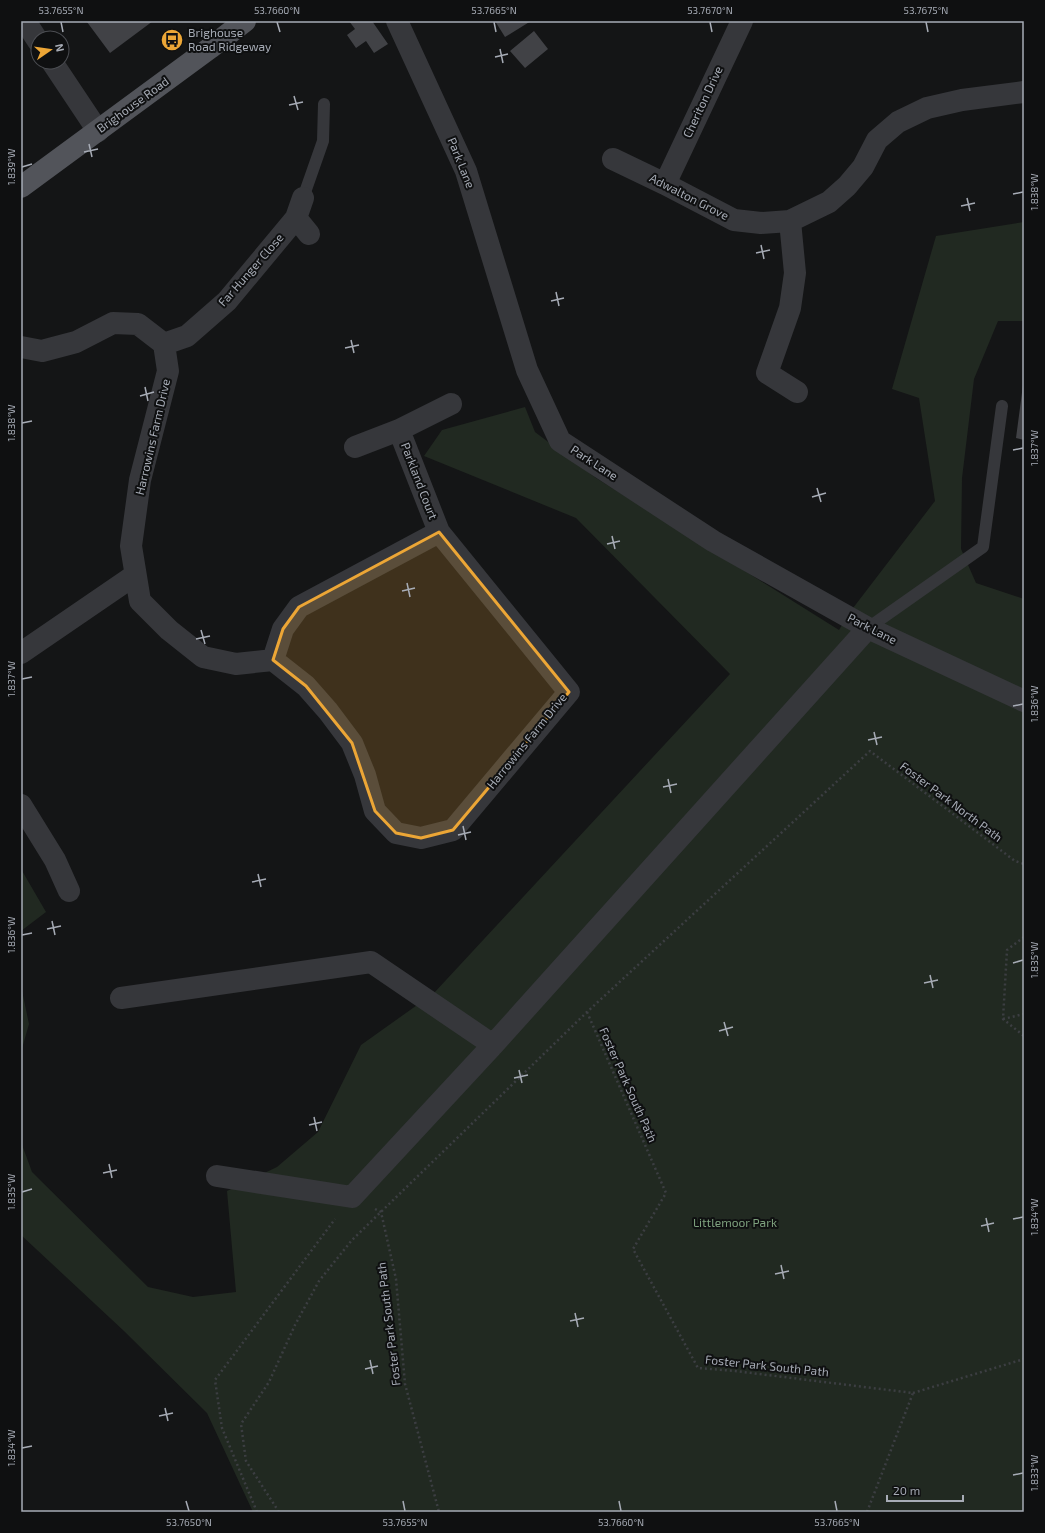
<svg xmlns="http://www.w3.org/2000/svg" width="1045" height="1533" viewBox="0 0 1045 1533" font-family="'Exo 2',sans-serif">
<rect width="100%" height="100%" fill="#141516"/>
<path fill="#212921" d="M 1024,222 L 1024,321 L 998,321 L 974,379 L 962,478 L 961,549 L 976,583 L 1024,599 L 1024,1512 L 253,1512 L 207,1413 L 124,1331 L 21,1235 L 21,1142 L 32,1172 L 148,1287 L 193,1297 L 236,1292 L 227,1191 L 277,1167 L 318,1132 L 361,1045 L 434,993 L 730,674 L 576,518 L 424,456 L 442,430 L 525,407 L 535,432 L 596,478 L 839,630 L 850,612 L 935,501 L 919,398 L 892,389 L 936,236 Z
M 21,869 L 46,912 L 21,931 Z
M 21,986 L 29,1024 L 21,1052 Z"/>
<path fill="#414246" d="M 89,21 L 153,21 L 110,53 L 87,22 Z
M 349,21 L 372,21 L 388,44 L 374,53 L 366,41 L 356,48 L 347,35 L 355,29 Z
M 495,21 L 531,21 L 505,37 Z
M 534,31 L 548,49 L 525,68 L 510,51 Z
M 1023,385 L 1024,385 L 1024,440 L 1016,438 Z"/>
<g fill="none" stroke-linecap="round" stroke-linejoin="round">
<path stroke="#3c3e42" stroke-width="2.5" stroke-dasharray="2 3" stroke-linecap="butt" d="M 1024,937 L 1007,950 L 1003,1019 L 1024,1036
M 587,1012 L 666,1193 L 633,1249 L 698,1368 L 735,1371 L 913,1393 L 867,1512
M 1003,1019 L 1024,1014
M 375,1209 L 381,1212 L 396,1279 L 405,1384 L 439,1512
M 913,1393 L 1024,1359
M 257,1512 L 222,1428 L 215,1380 L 335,1219
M 279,1512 L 246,1461 L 241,1424 L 269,1382 L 295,1325 L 319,1281 L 352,1240 L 587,1012 L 870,751 L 1015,861 L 1024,864"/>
<path stroke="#36373b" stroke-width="12" d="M 303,198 L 323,141 L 324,104
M 868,628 L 983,547 L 1002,406"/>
<path stroke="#36373b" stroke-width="22" d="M 25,21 L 38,41
M 397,21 L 466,171 L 527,370 L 560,441 L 713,541 L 868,628 L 1024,701
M 52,62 L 98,131
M 613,159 L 665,184 L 734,220 L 761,223 L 790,221 L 829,202 L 847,186 L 863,167 L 877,140 L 898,122 L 927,108 L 962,100 L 1024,92
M 665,184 L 742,21
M 296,218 L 309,234
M 790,221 L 795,273 L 790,308 L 767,373 L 797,392
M 164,344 L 187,336 L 227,301 L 296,218 L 303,198
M 21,347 L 42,351 L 76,342 L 113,323 L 138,324 L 164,344 L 168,371 L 140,480 L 131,546 L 140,601 L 169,630 L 203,657 L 236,664 L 273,660 L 306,686 L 328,711 L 352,743 L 365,775 L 375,811 L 396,833 L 421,838 L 453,830 L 569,692 L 439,532 L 299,607 L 283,629 L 273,660
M 355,447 L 399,430
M 439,532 L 399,430 L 451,404
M 21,653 L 135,575
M 21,805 L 55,860 L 69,891
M 121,998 L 371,962 L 493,1045
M 217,1176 L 352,1197 L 493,1045 L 868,628"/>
<path stroke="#52545a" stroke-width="22" d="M 21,187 L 210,48 L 245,21"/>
</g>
<path fill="#eca636" fill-opacity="0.2" stroke="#eca636" stroke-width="3" stroke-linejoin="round" d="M 439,532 L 569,692 L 453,830 L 421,838 L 396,833 L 375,811 L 352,743 L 306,686 L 273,660 L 283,629 L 299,607 Z"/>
<path fill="none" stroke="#a7acb6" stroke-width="1.5" d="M 61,22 L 63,32M 277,22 L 280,32M 494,22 L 496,32M 710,22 L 712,32M 926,22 L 928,32M 500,49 L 503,63M 495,57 L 508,54M 294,96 L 298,110M 289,105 L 303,102M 89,144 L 92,157M 84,152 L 98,149M 22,167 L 32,164M 1013,194 L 1023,192M 967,198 L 970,211M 961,206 L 975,203M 761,245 L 764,259M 756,253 L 770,250M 556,292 L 559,306M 551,301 L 564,298M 351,340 L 354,353M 345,348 L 359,345M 145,387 L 148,401M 140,396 L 154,392M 22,423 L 32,421M 1013,450 L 1023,448M 817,488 L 821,502M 812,497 L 826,493M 612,536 L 615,549M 607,544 L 620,541M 407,583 L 410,597M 402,591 L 415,588M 201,630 L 205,644M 196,639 L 210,636M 22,679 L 32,677M 1013,706 L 1023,704M 874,732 L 877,745M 868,740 L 882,737M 668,779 L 671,793M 663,787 L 677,784M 463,826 L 466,840M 458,835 L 471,832M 258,874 L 261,887M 252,882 L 266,879M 52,921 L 55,935M 47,929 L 61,926M 22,935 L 32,933M 1013,963 L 1023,960M 930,975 L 933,988M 924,983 L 938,980M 724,1022 L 728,1036M 719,1031 L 733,1027M 519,1070 L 522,1083M 514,1078 L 528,1075M 314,1117 L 317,1131M 309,1125 L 322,1122M 109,1164 L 112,1178M 103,1173 L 117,1170M 22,1192 L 32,1189M 986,1218 L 989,1232M 1013,1219 L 1023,1217M 981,1226 L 994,1223M 781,1265 L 784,1279M 775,1274 L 789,1271M 575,1313 L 578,1327M 570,1321 L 584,1318M 370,1360 L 373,1374M 365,1369 L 378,1366M 165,1408 L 168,1421M 159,1416 L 173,1413M 22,1448 L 32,1446M 1013,1475 L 1023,1473M 186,1501 L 189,1511M 403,1501 L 405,1511M 619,1501 L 621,1511M 835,1501 L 837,1511"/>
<defs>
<g id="bus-disc" transform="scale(1.15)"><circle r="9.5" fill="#eca636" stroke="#0f1011"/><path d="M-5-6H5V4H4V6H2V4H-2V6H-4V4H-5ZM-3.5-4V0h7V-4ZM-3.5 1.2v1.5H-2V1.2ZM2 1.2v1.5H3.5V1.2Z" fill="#111"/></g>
</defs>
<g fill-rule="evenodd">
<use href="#bus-disc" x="172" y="40"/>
</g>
<g text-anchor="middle" stroke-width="4" stroke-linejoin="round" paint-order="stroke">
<g font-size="12" fill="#a7acb6" stroke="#0f1011" text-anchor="start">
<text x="188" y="37">Brighouse<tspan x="188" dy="14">Road Ridgeway</tspan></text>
</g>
<g font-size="12" fill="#a7acb6" stroke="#0f1011">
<text transform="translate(703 102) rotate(-65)" y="4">Cheriton Drive</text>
<text transform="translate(133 105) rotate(-36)" y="4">Brighouse Road</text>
<text transform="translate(461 163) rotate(68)" y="4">Park Lane</text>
<text transform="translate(689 197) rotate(27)" y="4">Adwalton Grove</text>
<text transform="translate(251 270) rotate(-49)" y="4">Far Hunger Close</text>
<text transform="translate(153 437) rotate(-77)" y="4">Harrowins Farm Drive</text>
<text transform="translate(594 463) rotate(33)" y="4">Park Lane</text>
<text transform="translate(419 481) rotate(69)" y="4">Parkland Court</text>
<text transform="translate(872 629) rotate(27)" y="4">Park Lane</text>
<text transform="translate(527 741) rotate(-51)" y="4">Harrowins Farm Drive</text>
<text transform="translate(951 802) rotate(37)" y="4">Foster Park North Path</text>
<text transform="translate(628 1085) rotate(66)" y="4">Foster Park South Path</text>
<text transform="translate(389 1324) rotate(-97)" y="4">Foster Park South Path</text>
<text transform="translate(767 1366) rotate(6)" y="4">Foster Park South Path</text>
</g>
<g font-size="12" fill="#7ea17e" stroke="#0f1011">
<text x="735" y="1227">Littlemoor Park</text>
</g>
</g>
<rect width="1045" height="1533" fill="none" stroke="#0f1011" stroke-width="44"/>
<g transform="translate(50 50) rotate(77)"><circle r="19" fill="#0f1011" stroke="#4c4e53"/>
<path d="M0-3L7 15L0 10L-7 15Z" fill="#eca636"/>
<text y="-6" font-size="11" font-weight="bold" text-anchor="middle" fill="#a7acb6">N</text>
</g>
<path d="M887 1495v6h76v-6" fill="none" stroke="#a7acb6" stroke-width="2"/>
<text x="893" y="1495" font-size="12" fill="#a7acb6" stroke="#0f1011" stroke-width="3" paint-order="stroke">20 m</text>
<rect x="22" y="22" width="1001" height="1489" fill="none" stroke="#a7acb6" stroke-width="1.5"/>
<g font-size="10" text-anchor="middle" fill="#a7acb6">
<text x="61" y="14">53.7655°N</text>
<text x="277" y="14">53.7660°N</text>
<text x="494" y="14">53.7665°N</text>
<text x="710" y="14">53.7670°N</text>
<text x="926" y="14">53.7675°N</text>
<text transform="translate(11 167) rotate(-90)" y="4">1.839°W</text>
<text transform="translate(1034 192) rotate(-90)" y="4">1.838°W</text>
<text transform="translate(11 423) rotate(-90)" y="4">1.838°W</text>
<text transform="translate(1034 448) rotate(-90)" y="4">1.837°W</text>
<text transform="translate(11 679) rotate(-90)" y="4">1.837°W</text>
<text transform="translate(1034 704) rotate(-90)" y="4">1.836°W</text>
<text transform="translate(11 935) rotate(-90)" y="4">1.836°W</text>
<text transform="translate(1034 960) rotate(-90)" y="4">1.835°W</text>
<text transform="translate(11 1192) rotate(-90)" y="4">1.835°W</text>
<text transform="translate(1034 1217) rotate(-90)" y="4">1.834°W</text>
<text transform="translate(11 1448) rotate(-90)" y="4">1.834°W</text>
<text transform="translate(1034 1473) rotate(-90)" y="4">1.833°W</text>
<text x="189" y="1526">53.7650°N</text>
<text x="405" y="1526">53.7655°N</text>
<text x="621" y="1526">53.7660°N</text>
<text x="837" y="1526">53.7665°N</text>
</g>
</svg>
